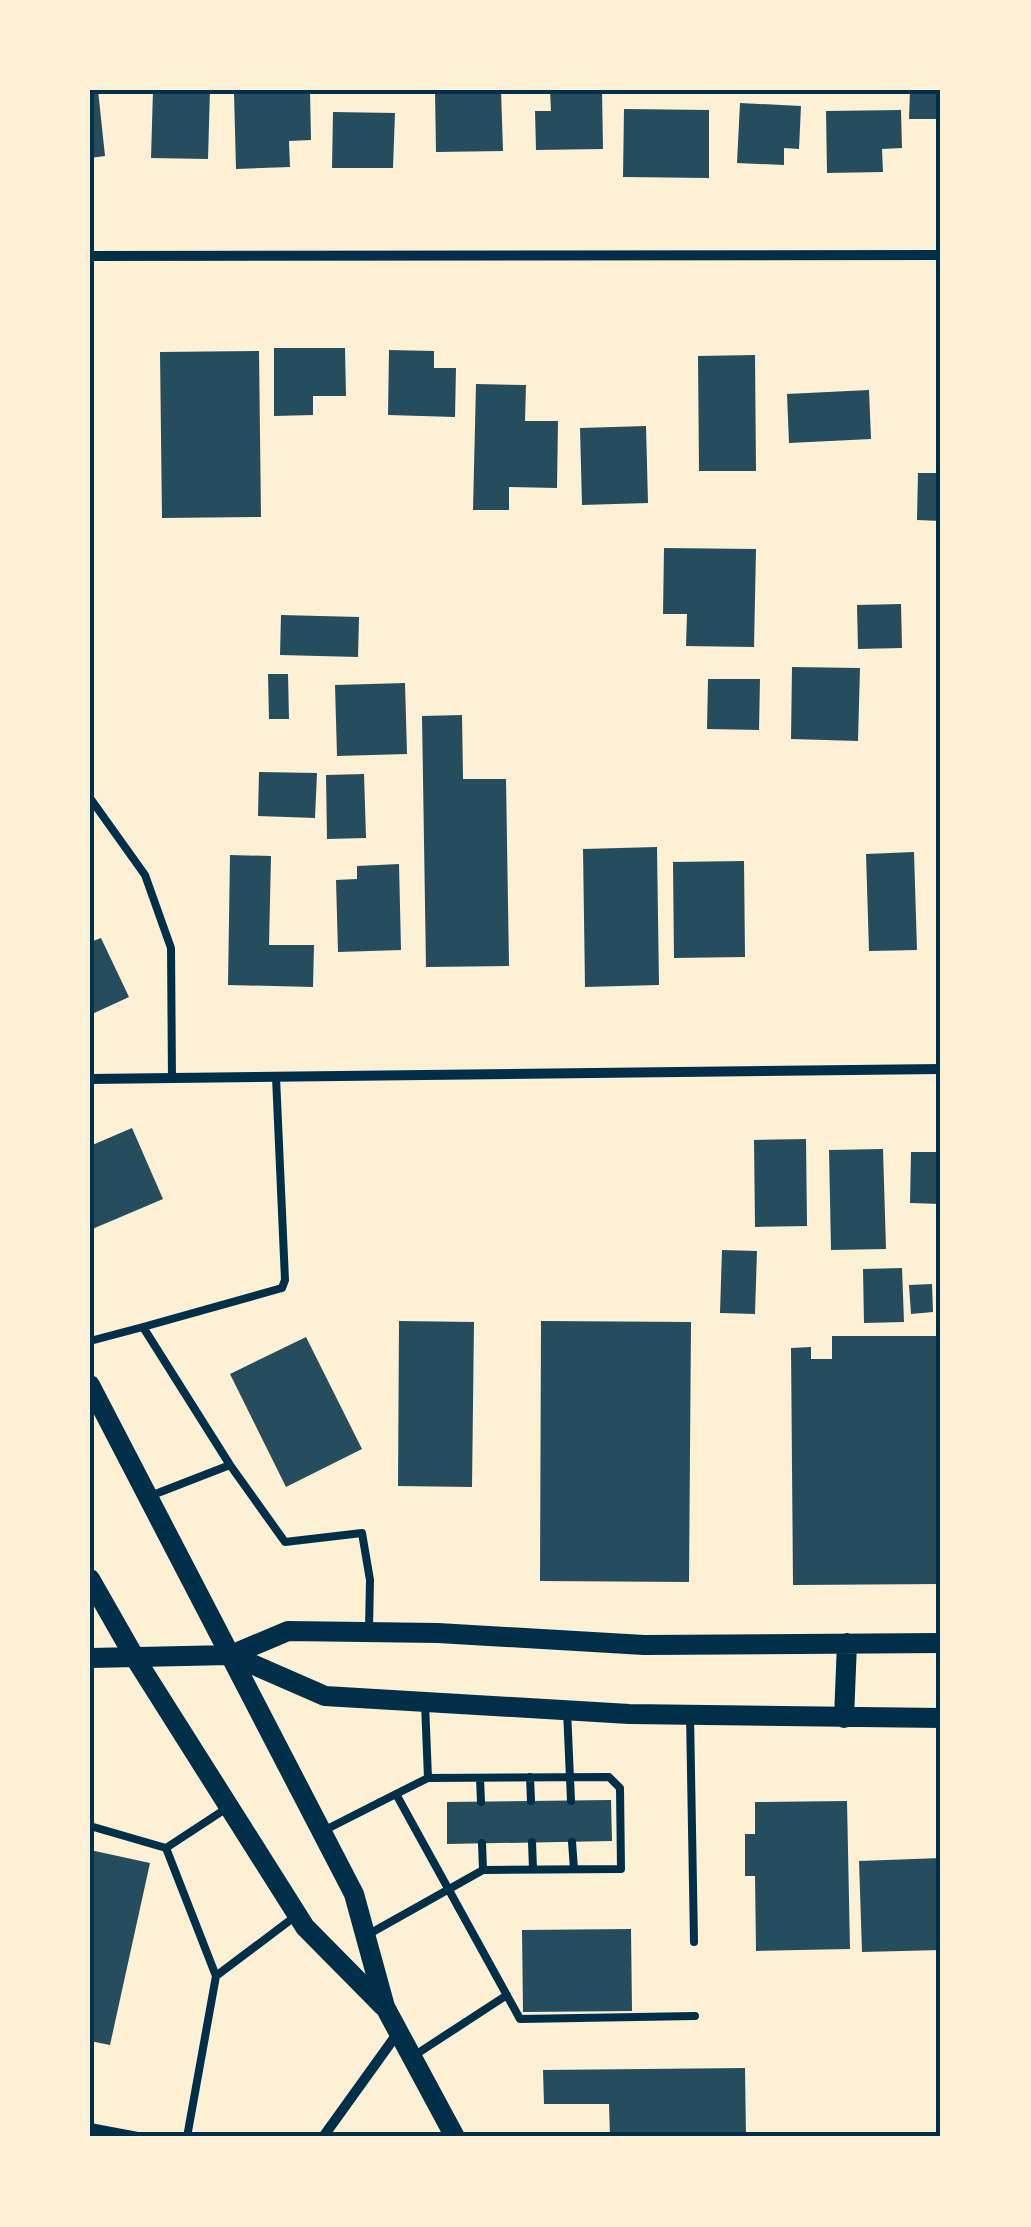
<svg xmlns="http://www.w3.org/2000/svg" width="1031" height="2227" viewBox="0 0 1031 2227" font-family="Rubik,sans-serif">
<rect width="100%" height="100%" fill="#fdf0d5"/>
<path fill="#264d5e" d="M 90,90 L 98,90 L 105,156 L 90,158 Z
M 153,90 L 210,90 L 208,159 L 151,158 Z
M 435,90 L 501,90 L 503,151 L 436,152 Z
M 550,90 L 602,90 L 603,149 L 536,150 L 535,111 L 551,111 Z
M 910,90 L 941,90 L 941,119 L 909,119 Z
M 310,91 L 311,140 L 289,141 L 290,167 L 236,169 L 234,93 Z
M 740,103 L 801,106 L 799,149 L 784,148 L 784,165 L 737,163 Z
M 624,109 L 709,110 L 709,178 L 623,177 Z
M 901,110 L 902,148 L 882,149 L 883,172 L 827,173 L 826,111 Z
M 333,112 L 395,113 L 393,168 L 332,168 Z
M 274,348 L 345,348 L 346,396 L 313,396 L 313,415 L 274,416 Z
M 389,350 L 434,351 L 434,368 L 456,368 L 455,417 L 388,415 Z
M 259,351 L 261,517 L 162,518 L 160,352 Z
M 755,355 L 756,471 L 699,471 L 698,356 Z
M 476,384 L 526,385 L 525,421 L 558,421 L 557,488 L 509,487 L 509,510 L 473,510 Z
M 869,390 L 871,439 L 789,443 L 787,394 Z
M 646,426 L 648,503 L 582,505 L 580,428 Z
M 918,473 L 941,473 L 941,521 L 917,520 Z
M 664,548 L 756,549 L 754,647 L 686,646 L 687,614 L 663,614 Z
M 901,604 L 902,648 L 858,649 L 857,605 Z
M 281,615 L 359,617 L 358,657 L 280,655 Z
M 792,667 L 860,668 L 858,741 L 791,739 Z
M 268,674 L 288,674 L 289,719 L 269,719 Z
M 708,679 L 760,679 L 759,730 L 707,729 Z
M 405,683 L 407,754 L 337,756 L 335,685 Z
M 462,715 L 463,779 L 506,779 L 509,966 L 426,967 L 422,716 Z
M 259,772 L 317,773 L 315,818 L 258,816 Z
M 364,774 L 366,838 L 327,839 L 326,775 Z
M 657,847 L 659,985 L 585,987 L 583,849 Z
M 914,852 L 917,950 L 869,951 L 866,854 Z
M 230,855 L 271,856 L 269,945 L 314,945 L 313,987 L 228,985 Z
M 744,861 L 745,957 L 674,958 L 673,862 Z
M 399,864 L 401,950 L 338,952 L 336,880 L 357,879 L 357,866 Z
M 90,935 L 93,941 L 101,938 L 129,997 L 90,1015 Z
M 132,1128 L 163,1199 L 90,1230 L 90,1146 Z
M 806,1139 L 807,1226 L 755,1227 L 754,1140 Z
M 883,1149 L 886,1249 L 831,1250 L 829,1150 Z
M 911,1152 L 941,1152 L 941,1204 L 910,1203 Z
M 722,1250 L 757,1251 L 755,1314 L 720,1313 Z
M 902,1268 L 904,1322 L 864,1323 L 863,1269 Z
M 932,1284 L 933,1312 L 911,1314 L 909,1285 Z
M 399,1321 L 474,1322 L 472,1487 L 398,1486 Z
M 541,1321 L 691,1322 L 689,1582 L 540,1581 Z
M 832,1336 L 941,1336 L 941,1584 L 793,1585 L 791,1348 L 811,1347 L 811,1359 L 832,1359 Z
M 306,1337 L 362,1449 L 286,1487 L 230,1374 Z
M 611,1800 L 612,1841 L 447,1844 L 447,1802 Z
M 847,1801 L 850,1949 L 756,1951 L 755,1876 L 745,1876 L 745,1834 L 755,1834 L 755,1802 Z
M 90,1850 L 150,1863 L 110,2045 L 90,2041 Z
M 941,1858 L 941,1950 L 862,1952 L 859,1861 Z
M 631,1929 L 632,2011 L 523,2012 L 522,1930 Z
M 745,2068 L 746,2137 L 610,2137 L 609,2104 L 544,2104 L 543,2070 Z"/>
<g fill="none" stroke-linecap="round" stroke-linejoin="round">
<path stroke="#003049" stroke-width="8" d="M 90,798 L 145,875 L 171,948 L 172,1078
M 276,1077 L 285,1280 L 282,1288 L 143,1327 L 230,1465 L 285,1542 L 362,1533 L 370,1580 L 369,1628
M 90,1341 L 143,1327
M 150,1496 L 230,1465
M 425,1703 L 428,1778
M 567,1710 L 571,1801
M 690,1715 L 694,1942
M 530,1777 L 531,1801
M 480,1778 L 481,1802
M 90,1826 L 166,1848
M 325,1830 L 396,1794 L 520,2019 L 695,2016
M 532,1842 L 533,1869
M 572,1842 L 574,1869
M 482,1843 L 483,1870
M 369,1934 L 483,1870 L 621,1869 L 620,1788 L 609,1777 L 428,1778 L 396,1794
M 216,1976 L 166,1848 L 227,1808
M 415,2055 L 507,1995
M 90,2127 L 143,2137
M 187,2137 L 216,1976 L 297,1915"/>
<path stroke="#003049" stroke-width="10" d="M 90,256 L 941,255
M 90,1079 L 941,1069
M 323,2137 L 397,2034"/>
<path stroke="#003049" stroke-width="20" d="M 90,1385 L 354,1894 L 385,2007 L 455,2137
M 90,1579 L 135,1658 L 305,1927 L 383,2006
M 231,1655 L 325,1696 L 629,1714 L 941,1718
M 90,1658 L 231,1655 L 288,1631 L 438,1633 L 644,1645 L 941,1643
M 844,1718 L 847,1643"/>
</g>
<rect width="1031" height="2227" fill="none" stroke="#fdf0d5" stroke-width="185"/>
<rect x="92" y="92" width="846" height="2042" fill="none" stroke="#003049" stroke-width="4"/>
</svg>
